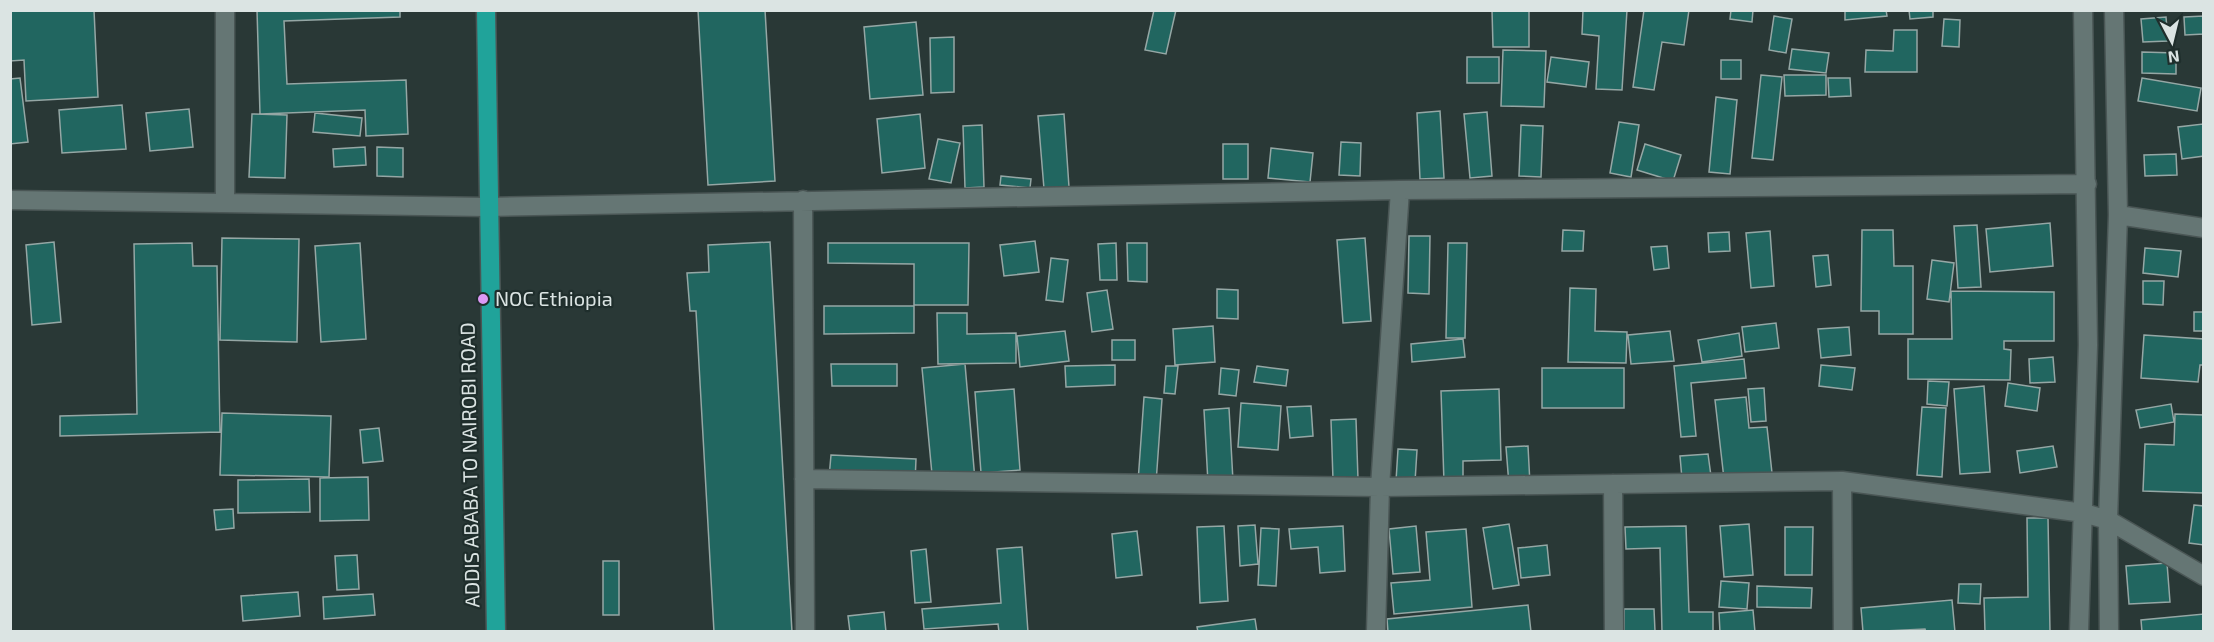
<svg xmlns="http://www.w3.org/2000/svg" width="2214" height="642" viewBox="0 0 2214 642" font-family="'Exo 2',sans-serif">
<rect width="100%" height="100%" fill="#293836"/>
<path fill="#216660" stroke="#95a7a5" stroke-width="1.5" d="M 10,10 L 94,10 L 98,97 L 26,101 L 24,60 L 10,61 Z
M 257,10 L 400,10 L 400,17 L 284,21 L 287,84 L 406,80 L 408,134 L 366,136 L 365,110 L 260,114 Z
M 698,10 L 765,10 L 775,181 L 708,185 Z
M 1154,10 L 1176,10 L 1166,54 L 1145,50 Z
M 1492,10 L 1529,10 L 1529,47 L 1493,47 Z
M 1583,10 L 1627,10 L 1622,90 L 1596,89 L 1599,36 L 1582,34 Z
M 1644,10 L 1689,10 L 1684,45 L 1662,42 L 1654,90 L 1633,87 Z
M 1731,10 L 1753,10 L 1752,22 L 1730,19 Z
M 1845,10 L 1886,10 L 1887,16 L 1845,20 Z
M 1909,10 L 1933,10 L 1933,17 L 1910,19 Z
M 1774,16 L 1792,19 L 1786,53 L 1769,50 Z
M 2204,16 L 2204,34 L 2185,35 L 2184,17 Z
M 2166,17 L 2168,41 L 2143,42 L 2141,19 Z
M 1944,19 L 1960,20 L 1959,47 L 1942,46 Z
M 916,22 L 923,95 L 870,99 L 864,27 Z
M 1894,30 L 1917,30 L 1917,72 L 1865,72 L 1866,50 L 1893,51 Z
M 954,37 L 954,92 L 931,93 L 930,38 Z
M 1792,49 L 1829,53 L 1826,73 L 1789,69 Z
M 1503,50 L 1546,51 L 1544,107 L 1501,106 Z
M 2142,52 L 2176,53 L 2176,74 L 2142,73 Z
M 1467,57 L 1499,57 L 1499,83 L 1467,83 Z
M 1551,57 L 1589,62 L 1586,87 L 1547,82 Z
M 1721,60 L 1741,60 L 1741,79 L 1721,79 Z
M 1761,75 L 1782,77 L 1773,160 L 1752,158 Z
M 1784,75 L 1826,75 L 1826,95 L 1785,96 Z
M 20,78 L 28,142 L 10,144 L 10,79 Z
M 1828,78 L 1850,78 L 1851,96 L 1829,97 Z
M 2142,78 L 2201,88 L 2197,111 L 2138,101 Z
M 1716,97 L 1737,100 L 1730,174 L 1709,172 Z
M 122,105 L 126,149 L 62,153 L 59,110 Z
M 189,109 L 193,147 L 150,151 L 146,113 Z
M 1440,111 L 1444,178 L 1420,179 L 1417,113 Z
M 1487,112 L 1492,176 L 1470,178 L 1464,114 Z
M 315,113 L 362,118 L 360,136 L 313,132 Z
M 252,114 L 287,115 L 285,178 L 249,177 Z
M 920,114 L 925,168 L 882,173 L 877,119 Z
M 1064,114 L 1069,187 L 1044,189 L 1038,116 Z
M 1619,122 L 1639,125 L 1631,177 L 1610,173 Z
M 2203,124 L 2204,156 L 2182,159 L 2178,127 Z
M 982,125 L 984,187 L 965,188 L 963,126 Z
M 1521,125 L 1543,126 L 1541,177 L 1519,176 Z
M 938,139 L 960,143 L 951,183 L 929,179 Z
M 1341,142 L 1361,143 L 1360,176 L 1339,175 Z
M 1223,144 L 1248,144 L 1248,179 L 1223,179 Z
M 1645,144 L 1681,155 L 1673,181 L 1637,170 Z
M 365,147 L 366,165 L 334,167 L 333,149 Z
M 377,147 L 403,148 L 403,177 L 377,176 Z
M 1271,148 L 1313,153 L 1310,182 L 1268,178 Z
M 2176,154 L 2177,175 L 2145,176 L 2144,155 Z
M 1001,176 L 1031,179 L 1030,188 L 1000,185 Z
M 2050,223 L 2053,266 L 1990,272 L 1986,229 Z
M 1977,225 L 1981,287 L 1958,288 L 1954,226 Z
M 1563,230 L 1584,231 L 1583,251 L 1562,251 Z
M 1862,230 L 1893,230 L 1894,266 L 1913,266 L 1913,334 L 1879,334 L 1879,311 L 1861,311 Z
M 1770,231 L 1774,286 L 1751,288 L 1746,233 Z
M 1729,232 L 1730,251 L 1709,252 L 1708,233 Z
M 1409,236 L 1430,236 L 1429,294 L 1408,293 Z
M 222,238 L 299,239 L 297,342 L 220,340 Z
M 1365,238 L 1371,321 L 1343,323 L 1337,240 Z
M 1035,241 L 1039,272 L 1004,276 L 1000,245 Z
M 54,242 L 61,322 L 32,325 L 26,245 Z
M 770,242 L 792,632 L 714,632 L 696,311 L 690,311 L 687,273 L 709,272 L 708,245 Z
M 770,242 L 792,632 L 714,632 L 696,311 L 690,311 L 687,273 L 709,272 L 708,245 Z
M 192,243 L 193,266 L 217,266 L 220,432 L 60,436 L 60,416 L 137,414 L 134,244 Z
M 360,243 L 366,339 L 321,342 L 315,246 Z
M 828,243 L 969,243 L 968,305 L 914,305 L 914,264 L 828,263 Z
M 1116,243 L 1117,280 L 1100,280 L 1098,244 Z
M 1127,243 L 1147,243 L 1147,282 L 1128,281 Z
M 1448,243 L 1467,243 L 1465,338 L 1446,338 Z
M 1667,246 L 1669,268 L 1654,270 L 1651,247 Z
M 2145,248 L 2181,251 L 2178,277 L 2143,273 Z
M 1828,255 L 1831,285 L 1816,287 L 1813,256 Z
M 1051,258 L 1068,260 L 1063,302 L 1046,300 Z
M 1932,260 L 1954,263 L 1949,302 L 1927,299 Z
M 2143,281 L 2164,281 L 2163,305 L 2143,304 Z
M 1570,288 L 1596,289 L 1595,331 L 1627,332 L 1626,363 L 1568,362 Z
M 1217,289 L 1238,290 L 1238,319 L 1217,318 Z
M 1107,290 L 1113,329 L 1092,332 L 1087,293 Z
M 1951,291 L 2054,292 L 2054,341 L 2004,341 L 2004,349 L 2011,350 L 2010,380 L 1908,379 L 1908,339 L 1952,339 Z
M 824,306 L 914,306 L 914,333 L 824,334 Z
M 2194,312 L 2204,312 L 2204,331 L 2194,331 Z
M 937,313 L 967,313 L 967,334 L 1016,333 L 1016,363 L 938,364 Z
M 1776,323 L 1779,348 L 1745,352 L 1742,327 Z
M 1213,326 L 1215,362 L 1175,365 L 1173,329 Z
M 1849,327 L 1851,355 L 1821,358 L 1818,329 Z
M 1065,331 L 1069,361 L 1020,367 L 1017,336 Z
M 1670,331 L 1674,361 L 1631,364 L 1628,335 Z
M 1739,333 L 1742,356 L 1702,362 L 1698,340 Z
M 2144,335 L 2204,339 L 2204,365 L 2200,365 L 2198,382 L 2141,378 Z
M 1463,339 L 1465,357 L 1412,362 L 1411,344 Z
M 1112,340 L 1135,340 L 1135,360 L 1112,360 Z
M 2053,357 L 2055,382 L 2030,383 L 2029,359 Z
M 1744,359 L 1746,378 L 1691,383 L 1696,436 L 1681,437 L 1674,366 Z
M 831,364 L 897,364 L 897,386 L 832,386 Z
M 965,364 L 975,480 L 933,485 L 922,368 Z
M 1115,365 L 1115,385 L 1066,387 L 1065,366 Z
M 1821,365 L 1855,368 L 1852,390 L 1819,386 Z
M 1166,366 L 1178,366 L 1175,394 L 1164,393 Z
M 1257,366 L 1288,370 L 1286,386 L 1254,382 Z
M 1221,368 L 1239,370 L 1236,396 L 1219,394 Z
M 1542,368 L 1624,368 L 1624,408 L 1542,408 Z
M 1928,381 L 1949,382 L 1947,406 L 1927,404 Z
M 2008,383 L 2040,388 L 2037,411 L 2005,406 Z
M 1984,386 L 1990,472 L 1960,474 L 1954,389 Z
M 1764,388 L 1766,421 L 1751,422 L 1748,389 Z
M 1014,389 L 1020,470 L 981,473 L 975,392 Z
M 1499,389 L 1501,460 L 1463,461 L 1463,482 L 1444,483 L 1441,391 Z
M 1144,397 L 1162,399 L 1156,483 L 1138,482 Z
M 1746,397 L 1749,428 L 1767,427 L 1772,473 L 1724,479 L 1715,400 Z
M 1241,403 L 1281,406 L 1278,450 L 1238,447 Z
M 2171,404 L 2174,422 L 2140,428 L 2136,410 Z
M 1311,406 L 1313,436 L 1290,438 L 1287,407 Z
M 1922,407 L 1946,408 L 1942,477 L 1917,475 Z
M 1229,408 L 1233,481 L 1208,483 L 1204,410 Z
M 222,413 L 331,416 L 329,477 L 220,475 Z
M 2175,414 L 2204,415 L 2204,493 L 2143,491 L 2145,444 L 2174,445 Z
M 1356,419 L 1358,479 L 1333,480 L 1331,420 Z
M 379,428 L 383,461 L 363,463 L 360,430 Z
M 1528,446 L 1530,484 L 1509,485 L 1506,447 Z
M 2053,446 L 2057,467 L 2020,473 L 2017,451 Z
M 1398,449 L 1417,450 L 1415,482 L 1396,481 Z
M 1708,454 L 1711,476 L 1682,479 L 1680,456 Z
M 831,455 L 916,459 L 915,483 L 829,478 Z
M 368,477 L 369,520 L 320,521 L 320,478 Z
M 309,479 L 310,512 L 238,513 L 238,480 Z
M 2194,505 L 2204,506 L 2204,545 L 2189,543 Z
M 233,509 L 234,528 L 216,530 L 214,510 Z
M 2027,518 L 2048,518 L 2050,632 L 1985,632 L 1984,598 L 2028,597 Z
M 1509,524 L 1519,585 L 1493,589 L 1483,528 Z
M 1749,524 L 1753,575 L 1724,577 L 1720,526 Z
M 1255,525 L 1258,564 L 1240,566 L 1238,526 Z
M 1224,526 L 1228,601 L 1200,603 L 1197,527 Z
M 1343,526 L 1345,571 L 1320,573 L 1318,547 L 1291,549 L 1289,529 Z
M 1416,526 L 1420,572 L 1393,574 L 1389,529 Z
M 1686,526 L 1689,612 L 1713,612 L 1713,632 L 1662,632 L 1660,548 L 1626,549 L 1625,527 Z
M 1785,527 L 1813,527 L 1812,575 L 1785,575 Z
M 1261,528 L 1279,529 L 1276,586 L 1258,585 Z
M 1466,529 L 1472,607 L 1394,614 L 1391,583 L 1430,580 L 1426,532 Z
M 1137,531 L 1142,575 L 1116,578 L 1112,534 Z
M 1547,545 L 1550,575 L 1521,578 L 1518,548 Z
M 1022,547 L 1028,632 L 999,632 L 998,624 L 924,629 L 922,609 L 1001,603 L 997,549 Z
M 926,549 L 931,602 L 915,603 L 911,551 Z
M 357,555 L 359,589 L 337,590 L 335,556 Z
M 603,561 L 619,561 L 619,615 L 603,615 Z
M 2167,563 L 2170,602 L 2129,604 L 2126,566 Z
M 1721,581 L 1749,583 L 1747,609 L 1719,607 Z
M 1959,584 L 1981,584 L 1980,604 L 1958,603 Z
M 1757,586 L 1812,588 L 1811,608 L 1757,607 Z
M 298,592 L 300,616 L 243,621 L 241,596 Z
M 373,594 L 375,615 L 324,619 L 323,597 Z
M 1952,600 L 1955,632 L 1926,632 L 1925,629 L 1863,632 L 1861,608 Z
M 1528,605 L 1531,632 L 1388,632 L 1387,619 Z
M 1624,609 L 1654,609 L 1655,631 L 1624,632 Z
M 1753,610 L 1755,632 L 1720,632 L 1719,613 Z
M 884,612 L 886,632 L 850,632 L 848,616 Z
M 2204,614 L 2204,632 L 2142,632 L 2141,620 Z
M 1255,619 L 1257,632 L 1198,632 L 1197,627 Z"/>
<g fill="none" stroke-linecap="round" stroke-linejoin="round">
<g stroke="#4a5655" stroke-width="21">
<path id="minor" d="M 225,10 L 225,203
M 10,200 L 487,207 L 1400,190 L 2087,184
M 803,200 L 805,632
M 2118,215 L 2204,228
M 804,479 L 1380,487 L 1842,481 L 2084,513 L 2108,520 L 2204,576
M 1842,481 L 1843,632
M 1613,484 L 1614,632
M 1376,632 L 1380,487 L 1400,190
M 2079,632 L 2088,345 L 2083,10
M 2109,632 L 2108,520 L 2118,215 L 2114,10"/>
</g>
<g stroke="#4a5655" stroke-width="21">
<path id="highway" d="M 486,10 L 496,632"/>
</g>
<use href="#minor" stroke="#657674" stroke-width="18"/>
<use href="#highway" stroke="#20a39a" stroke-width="18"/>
</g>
<circle fill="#dc99f5" stroke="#1f2e2c" stroke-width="2" cx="483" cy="299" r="6"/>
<g text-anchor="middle" stroke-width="4.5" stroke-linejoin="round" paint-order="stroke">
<g font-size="20" fill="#dbe4e3" stroke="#1f2e2c" text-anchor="start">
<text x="495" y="306">NOC Ethiopia</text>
</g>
<g font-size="20" fill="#dbe4e3" stroke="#1f2e2c">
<text transform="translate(470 465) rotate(-91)" y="7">ADDIS ABABA TO NAIROBI ROAD</text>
</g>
</g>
<rect width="2214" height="642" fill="none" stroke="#dbe4e3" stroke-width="24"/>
<g transform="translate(2172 42) rotate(173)" stroke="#1f2e2c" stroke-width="4.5" paint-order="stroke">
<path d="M0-4.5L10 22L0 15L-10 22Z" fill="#dbe4e3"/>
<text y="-9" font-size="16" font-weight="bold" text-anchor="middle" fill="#dbe4e3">N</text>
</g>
</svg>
